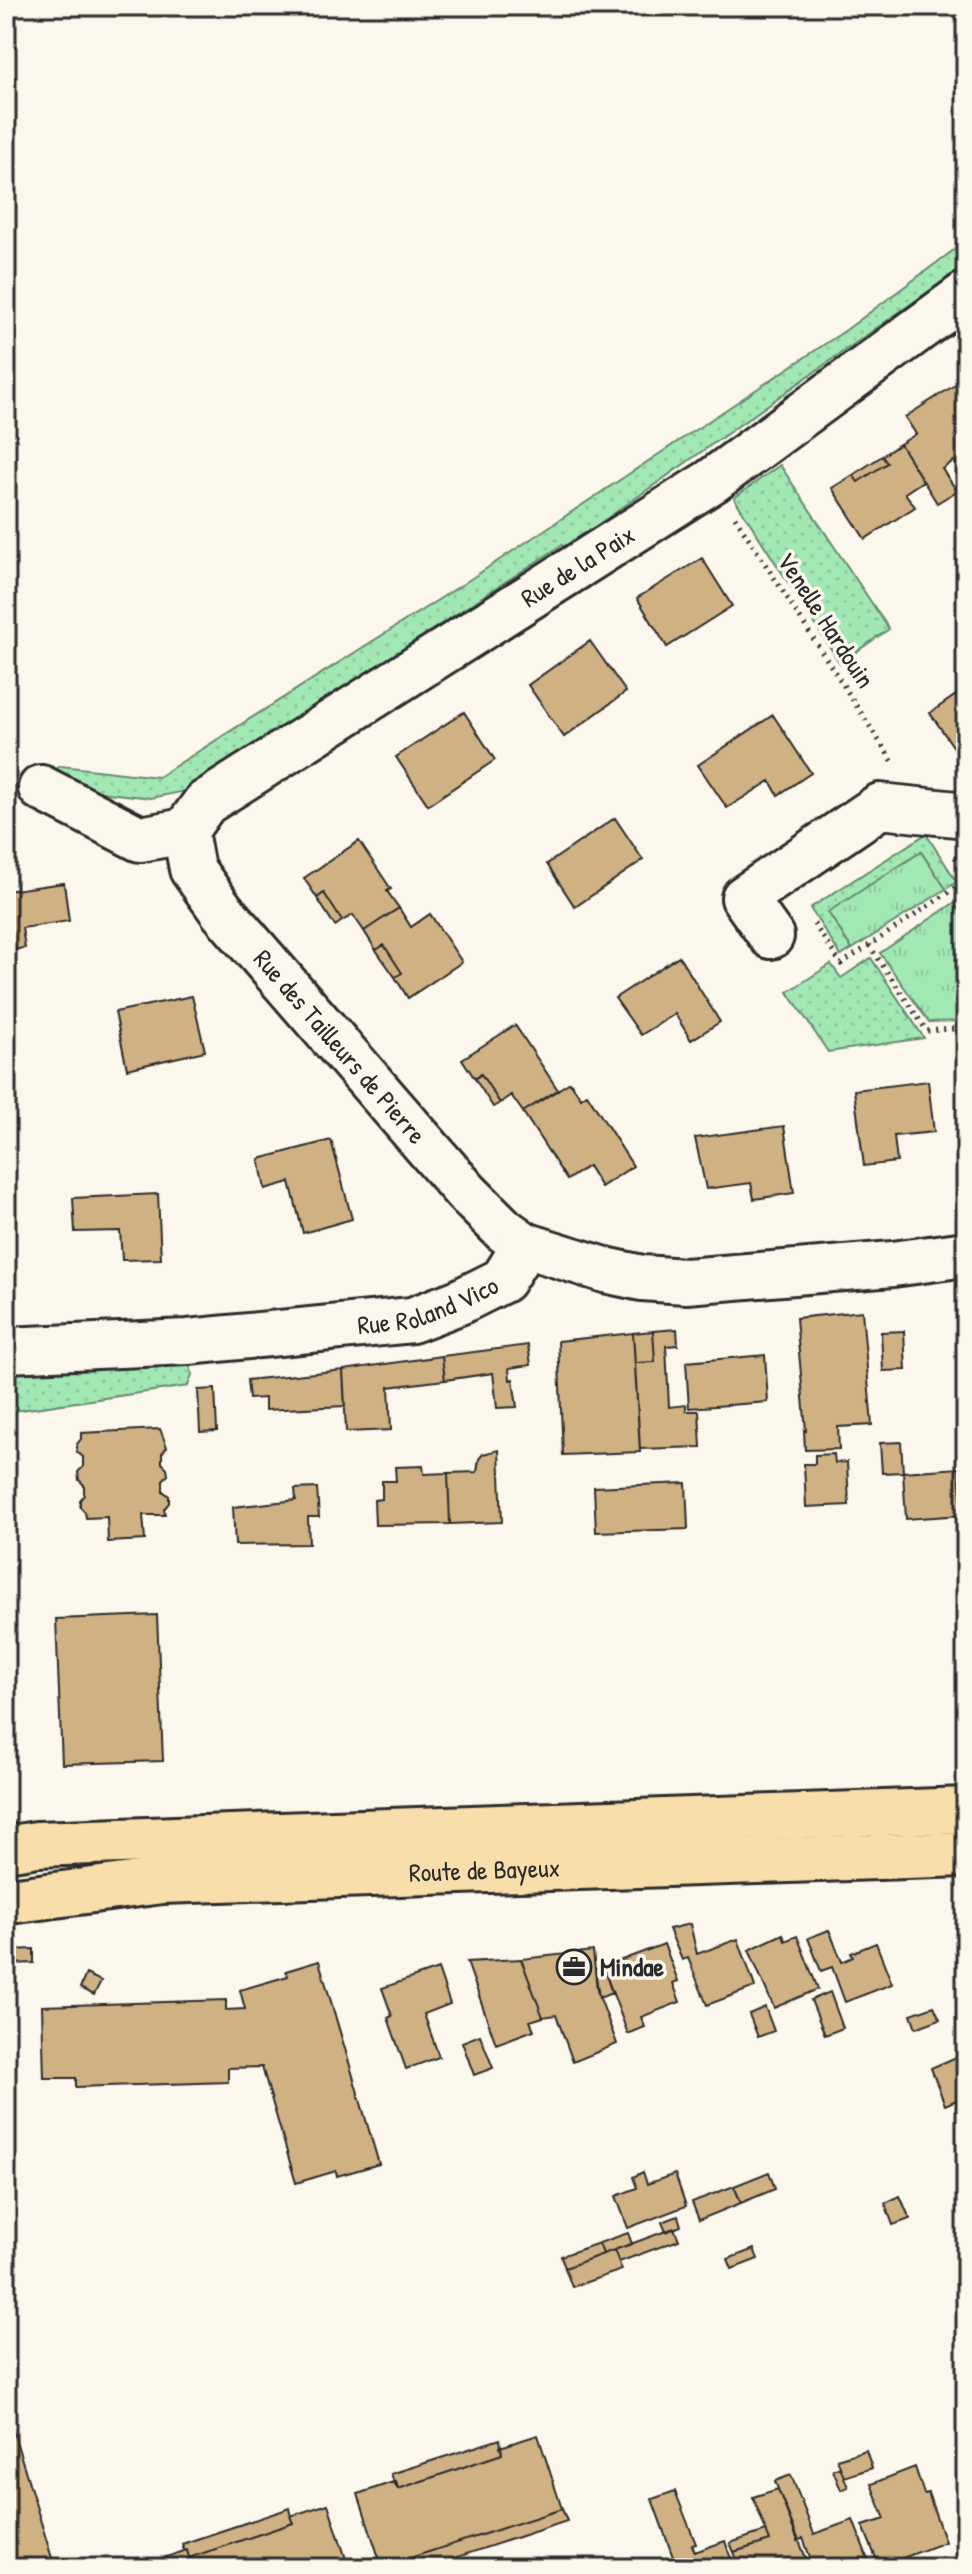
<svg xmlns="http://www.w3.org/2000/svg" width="972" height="2574" viewBox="0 0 972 2574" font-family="'Patrick Hand',sans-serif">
<defs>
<pattern id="grass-dots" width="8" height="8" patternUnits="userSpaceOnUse" patternTransform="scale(2)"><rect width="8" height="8" fill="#a2e8b4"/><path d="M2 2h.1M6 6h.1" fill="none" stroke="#8cc79b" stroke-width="1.8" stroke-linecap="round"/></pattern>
<pattern id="park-tufts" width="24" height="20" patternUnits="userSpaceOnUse" patternTransform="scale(2)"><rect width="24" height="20" fill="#a2e8b4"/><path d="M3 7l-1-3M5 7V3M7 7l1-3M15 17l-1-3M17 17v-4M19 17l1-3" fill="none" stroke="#8cc79b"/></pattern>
</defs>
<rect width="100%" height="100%" fill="#fbf7ec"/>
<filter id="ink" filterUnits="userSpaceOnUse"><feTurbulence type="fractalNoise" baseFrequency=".0125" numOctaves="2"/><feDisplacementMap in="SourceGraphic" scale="16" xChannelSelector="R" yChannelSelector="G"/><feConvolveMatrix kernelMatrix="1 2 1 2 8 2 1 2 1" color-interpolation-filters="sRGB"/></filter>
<g filter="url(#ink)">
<path fill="url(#grass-dots)" stroke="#668a70" stroke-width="2" d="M 966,241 L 966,265 L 565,548 L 562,545 L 185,791 L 151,798 L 99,792 L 46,775 L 61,766 L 158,777 L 463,584 L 846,330 Z
M 780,465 L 889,629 L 840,663 L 734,498 Z
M 926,834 L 957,882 L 946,889 L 921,852 L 829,912 L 852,949 L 841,956 L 810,908 Z
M 871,958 L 924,1038 L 828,1052 L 788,992 L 831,964 L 841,978 Z
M 189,1361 L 192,1374 L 188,1386 L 6,1412 L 6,1369 Z"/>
<path fill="url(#park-tufts)" stroke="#668a70" stroke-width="2" d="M 921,852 L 946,889 L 852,949 L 828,912 Z
M 954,903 L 966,920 L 966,1021 L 929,1022 L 880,953 Z"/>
<path fill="#d0b183" stroke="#2b2b2b" stroke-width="2" d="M 958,383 L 966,395 L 966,473 L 963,475 L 954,461 L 942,469 L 957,491 L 937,503 L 900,444 L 916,434 L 905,417 Z
M 900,444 L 923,481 L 905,493 L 915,507 L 865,539 L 832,488 L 853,475 L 858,482 L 887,463 L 882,456 Z
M 882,456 L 887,463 L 858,482 L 853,475 Z
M 702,558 L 732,606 L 667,647 L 637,598 Z
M 590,641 L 626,692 L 564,737 L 528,685 Z
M 956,695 L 959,700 L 966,695 L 966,765 L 930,713 Z
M 464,712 L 495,760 L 428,805 L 396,757 Z
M 773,715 L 811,773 L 778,795 L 770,781 L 727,808 L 698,765 Z
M 615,818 L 643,860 L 575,907 L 547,864 Z
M 359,841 L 391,889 L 387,891 L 399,908 L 364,931 L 353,915 L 342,921 L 324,893 L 317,898 L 304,878 Z
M 64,883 L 69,921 L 22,928 L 25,948 L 6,951 L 6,891 Z
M 324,893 L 342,921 L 335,926 L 317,898 Z
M 399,908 L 411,927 L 430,914 L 462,962 L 408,998 L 395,977 L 402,973 L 384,945 L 376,950 L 364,931 Z
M 384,945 L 402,973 L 395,977 L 376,950 Z
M 679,956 L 720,1022 L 691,1040 L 675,1014 L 641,1035 L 615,998 Z
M 192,996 L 205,1051 L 127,1069 L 115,1012 Z
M 515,1025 L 558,1090 L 523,1112 L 511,1095 L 500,1103 L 481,1074 L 475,1079 L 462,1059 Z
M 481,1074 L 500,1103 L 493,1107 L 475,1079 Z
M 928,1081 L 934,1132 L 894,1136 L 897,1162 L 864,1166 L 854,1090 Z
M 570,1082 L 581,1098 L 587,1094 L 633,1166 L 601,1187 L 588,1166 L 567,1180 L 523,1112 Z
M 784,1126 L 794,1193 L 754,1199 L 751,1183 L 706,1189 L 695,1138 Z
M 331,1140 L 352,1219 L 303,1233 L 290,1182 L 265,1189 L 259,1159 Z
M 158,1194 L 161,1259 L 122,1260 L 120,1231 L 75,1232 L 73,1198 Z
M 862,1311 L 872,1425 L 838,1427 L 839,1449 L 805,1450 L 804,1430 L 806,1431 L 796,1318 Z
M 677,1329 L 678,1345 L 666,1346 L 669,1407 L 686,1405 L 686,1411 L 699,1411 L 701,1447 L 640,1449 L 635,1363 L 655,1362 L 653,1331 Z
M 653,1331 L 655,1362 L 635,1363 L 633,1333 Z
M 904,1331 L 906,1370 L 883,1371 L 881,1332 Z
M 633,1333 L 640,1452 L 563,1455 L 558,1341 Z
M 528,1345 L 531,1365 L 509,1368 L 510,1380 L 513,1379 L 517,1407 L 497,1408 L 493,1373 L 445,1380 L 442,1356 Z
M 765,1355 L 768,1402 L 689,1408 L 686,1362 Z
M 442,1356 L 445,1380 L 389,1387 L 391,1430 L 346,1432 L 343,1370 Z
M 343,1370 L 345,1406 L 265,1410 L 265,1398 L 249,1399 L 247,1380 Z
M 215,1389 L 217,1431 L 200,1432 L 198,1390 Z
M 160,1429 L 167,1447 L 162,1453 L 162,1463 L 167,1468 L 168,1475 L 163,1480 L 163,1491 L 169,1496 L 169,1503 L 164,1509 L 165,1515 L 143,1515 L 145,1540 L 108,1542 L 107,1517 L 86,1518 L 85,1512 L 80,1507 L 80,1500 L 84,1495 L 84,1485 L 79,1480 L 78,1472 L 83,1467 L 83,1457 L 77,1452 L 77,1444 L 81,1439 L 81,1433 Z
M 901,1442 L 903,1472 L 882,1473 L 880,1443 Z
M 499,1450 L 502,1522 L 450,1524 L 448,1473 L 477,1472 L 479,1459 L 483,1454 Z
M 834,1454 L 835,1463 L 847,1462 L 849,1505 L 806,1507 L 804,1464 L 815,1464 L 815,1455 Z
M 423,1466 L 424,1474 L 448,1473 L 450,1524 L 375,1525 L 374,1500 L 382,1499 L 382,1481 L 396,1481 L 395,1467 Z
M 959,1468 L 962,1515 L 906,1519 L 903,1472 Z
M 686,1483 L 688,1529 L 596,1532 L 594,1487 Z
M 317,1488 L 319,1517 L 308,1517 L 309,1544 L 235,1545 L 233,1507 L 296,1500 L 295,1489 Z
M 157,1615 L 163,1761 L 62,1764 L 56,1619 Z
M 690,1924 L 697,1954 L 738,1939 L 755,1987 L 707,2005 L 688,1958 L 682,1960 L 669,1929 Z
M 829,1930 L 842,1962 L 853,1957 L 851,1953 L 876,1943 L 892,1984 L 845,2002 L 832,1967 L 821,1971 L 808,1938 Z
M 783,1934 L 785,1941 L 797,1936 L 818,1989 L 774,2008 L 749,1950 Z
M 664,1944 L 678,1981 L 673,1983 L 680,2002 L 641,2017 L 645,2027 L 628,2034 L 603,1967 Z
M 34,1949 L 34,1963 L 11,1964 L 10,1950 Z
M 593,1951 L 597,1990 L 617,2044 L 573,2062 L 556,2015 L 543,2017 L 521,1959 Z
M 521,1959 L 543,2017 L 530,2021 L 534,2030 L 496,2044 L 467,1962 Z
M 319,1961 L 379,2164 L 337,2176 L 336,2171 L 296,2183 L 262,2067 L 228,2068 L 228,2082 L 76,2087 L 76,2078 L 44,2078 L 42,2006 L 226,2000 L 226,2010 L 245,2009 L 240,1990 L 288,1976 L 286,1971 Z
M 603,1967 L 612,1993 L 599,1998 L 595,1969 Z
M 438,1969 L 450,2004 L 424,2014 L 439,2057 L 406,2069 L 388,2018 L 392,2016 L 382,1988 Z
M 86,1974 L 101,1981 L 94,1995 L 80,1988 Z
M 830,1992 L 843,2028 L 825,2035 L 811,2000 Z
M 934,2006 L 940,2019 L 916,2028 L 911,2014 Z
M 765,2007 L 774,2031 L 758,2037 L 749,2014 Z
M 480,2035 L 493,2068 L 474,2075 L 462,2042 Z
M 963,2054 L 966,2061 L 966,2096 L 945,2105 L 931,2068 Z
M 643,2172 L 647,2184 L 675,2174 L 686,2206 L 628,2228 L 616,2196 L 637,2188 L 633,2177 Z
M 769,2172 L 775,2189 L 741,2203 L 734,2186 Z
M 734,2186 L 741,2203 L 699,2220 L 692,2202 Z
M 900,2196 L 910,2219 L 893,2225 L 885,2203 Z
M 678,2216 L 681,2226 L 666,2232 L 662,2222 Z
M 674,2228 L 679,2240 L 619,2262 L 614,2250 Z
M 628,2233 L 632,2244 L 603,2254 L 599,2243 Z
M 599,2243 L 603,2254 L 565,2268 L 561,2256 Z
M 754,2249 L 758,2259 L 732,2269 L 728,2259 Z
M 614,2250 L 622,2270 L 572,2287 L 565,2268 Z
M 6,2408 L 55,2568 L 6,2568 Z
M 538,2435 L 562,2509 L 382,2567 L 358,2494 L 396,2481 L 398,2489 L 502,2454 L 500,2447 Z
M 500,2439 L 502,2454 L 398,2489 L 394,2482 L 391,2474 Z
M 866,2450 L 872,2468 L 844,2477 L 837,2459 Z
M 840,2467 L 848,2487 L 841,2490 L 833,2470 Z
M 915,2467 L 924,2494 L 928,2493 L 945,2542 L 900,2559 L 903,2568 L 880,2568 L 863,2526 L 885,2519 L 871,2484 Z
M 791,2475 L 814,2534 L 853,2520 L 871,2567 L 814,2568 L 803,2538 L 798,2541 L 775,2481 Z
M 778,2489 L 810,2568 L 740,2568 L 734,2552 L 770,2541 L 753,2497 Z
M 675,2491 L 696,2544 L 692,2545 L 695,2552 L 725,2541 L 734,2568 L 677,2568 L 652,2499 Z
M 328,2504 L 349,2568 L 150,2568 L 148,2563 L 187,2550 L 189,2558 L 293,2523 L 290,2516 Z
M 290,2508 L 293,2523 L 189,2558 L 187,2550 L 184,2551 L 182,2544 Z
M 562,2509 L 567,2521 L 424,2568 L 382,2567 Z
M 766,2531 L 770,2541 L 734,2552 L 730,2543 Z"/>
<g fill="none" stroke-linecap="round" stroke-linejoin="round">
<g stroke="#2b2b2b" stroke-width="50">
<g id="minor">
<path d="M 41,788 L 140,839 L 185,831"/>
<path id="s1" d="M 185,831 L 205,803 L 712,481 L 966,294"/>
<path id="s2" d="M 185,831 L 192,869 L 222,911 L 466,1192 L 504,1230 L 525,1245"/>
<path d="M 771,936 L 744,898 L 880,806 L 966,815"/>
<path id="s3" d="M 6,1350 L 188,1342 L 412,1320 L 459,1302 L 503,1280 L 525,1245 L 605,1270 L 642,1278 L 686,1281 L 893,1264 L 966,1254"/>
</g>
</g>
<g stroke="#2b2b2b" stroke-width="50">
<g id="major">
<path d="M 6,1849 L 37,1844 L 966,1810"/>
<path id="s4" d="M 6,1899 L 17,1900 L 162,1881 L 966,1854"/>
</g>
</g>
<path stroke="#2b2b2b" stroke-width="5" stroke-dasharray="2 6" stroke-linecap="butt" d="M 735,517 L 894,764
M 955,857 L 966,873
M 814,924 L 841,964 L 966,881
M 869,945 L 927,1031 L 966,1028"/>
<use href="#minor" stroke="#fbf7ec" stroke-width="44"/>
<use href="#major" stroke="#f8deab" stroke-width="44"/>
</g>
</g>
<defs>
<g id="office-ring" transform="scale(1.8)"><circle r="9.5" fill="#fbf7ec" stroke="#2b2b2b" stroke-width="1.5"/><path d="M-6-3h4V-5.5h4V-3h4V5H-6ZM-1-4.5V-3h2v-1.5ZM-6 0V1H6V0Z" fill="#2b2b2b"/></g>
</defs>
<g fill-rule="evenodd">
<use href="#office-ring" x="574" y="1967"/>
</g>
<g text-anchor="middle" stroke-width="7" stroke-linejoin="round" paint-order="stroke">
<g font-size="26" fill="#2b2b2b" stroke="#fbf7ec">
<text dy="9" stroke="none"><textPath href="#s1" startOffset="476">Rue de la Paix</textPath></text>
<text transform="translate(826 620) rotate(57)" y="9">Venelle Hardouin</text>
<text dy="9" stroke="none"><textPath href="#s2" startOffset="270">Rue des Tailleurs de Pierre</textPath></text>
<text dy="9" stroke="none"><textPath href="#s3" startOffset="426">Rue Roland Vico</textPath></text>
<text dy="9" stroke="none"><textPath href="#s4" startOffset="480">Route de Bayeux</textPath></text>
</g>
<g font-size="26" font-weight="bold" fill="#2b2b2b" stroke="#fbf7ec" text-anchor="start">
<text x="600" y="1976">Mindae</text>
</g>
</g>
<rect width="972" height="2574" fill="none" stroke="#fbf7ec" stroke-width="32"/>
<rect x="16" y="16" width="940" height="2542" fill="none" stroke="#2b2b2b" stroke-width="3" filter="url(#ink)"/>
</svg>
